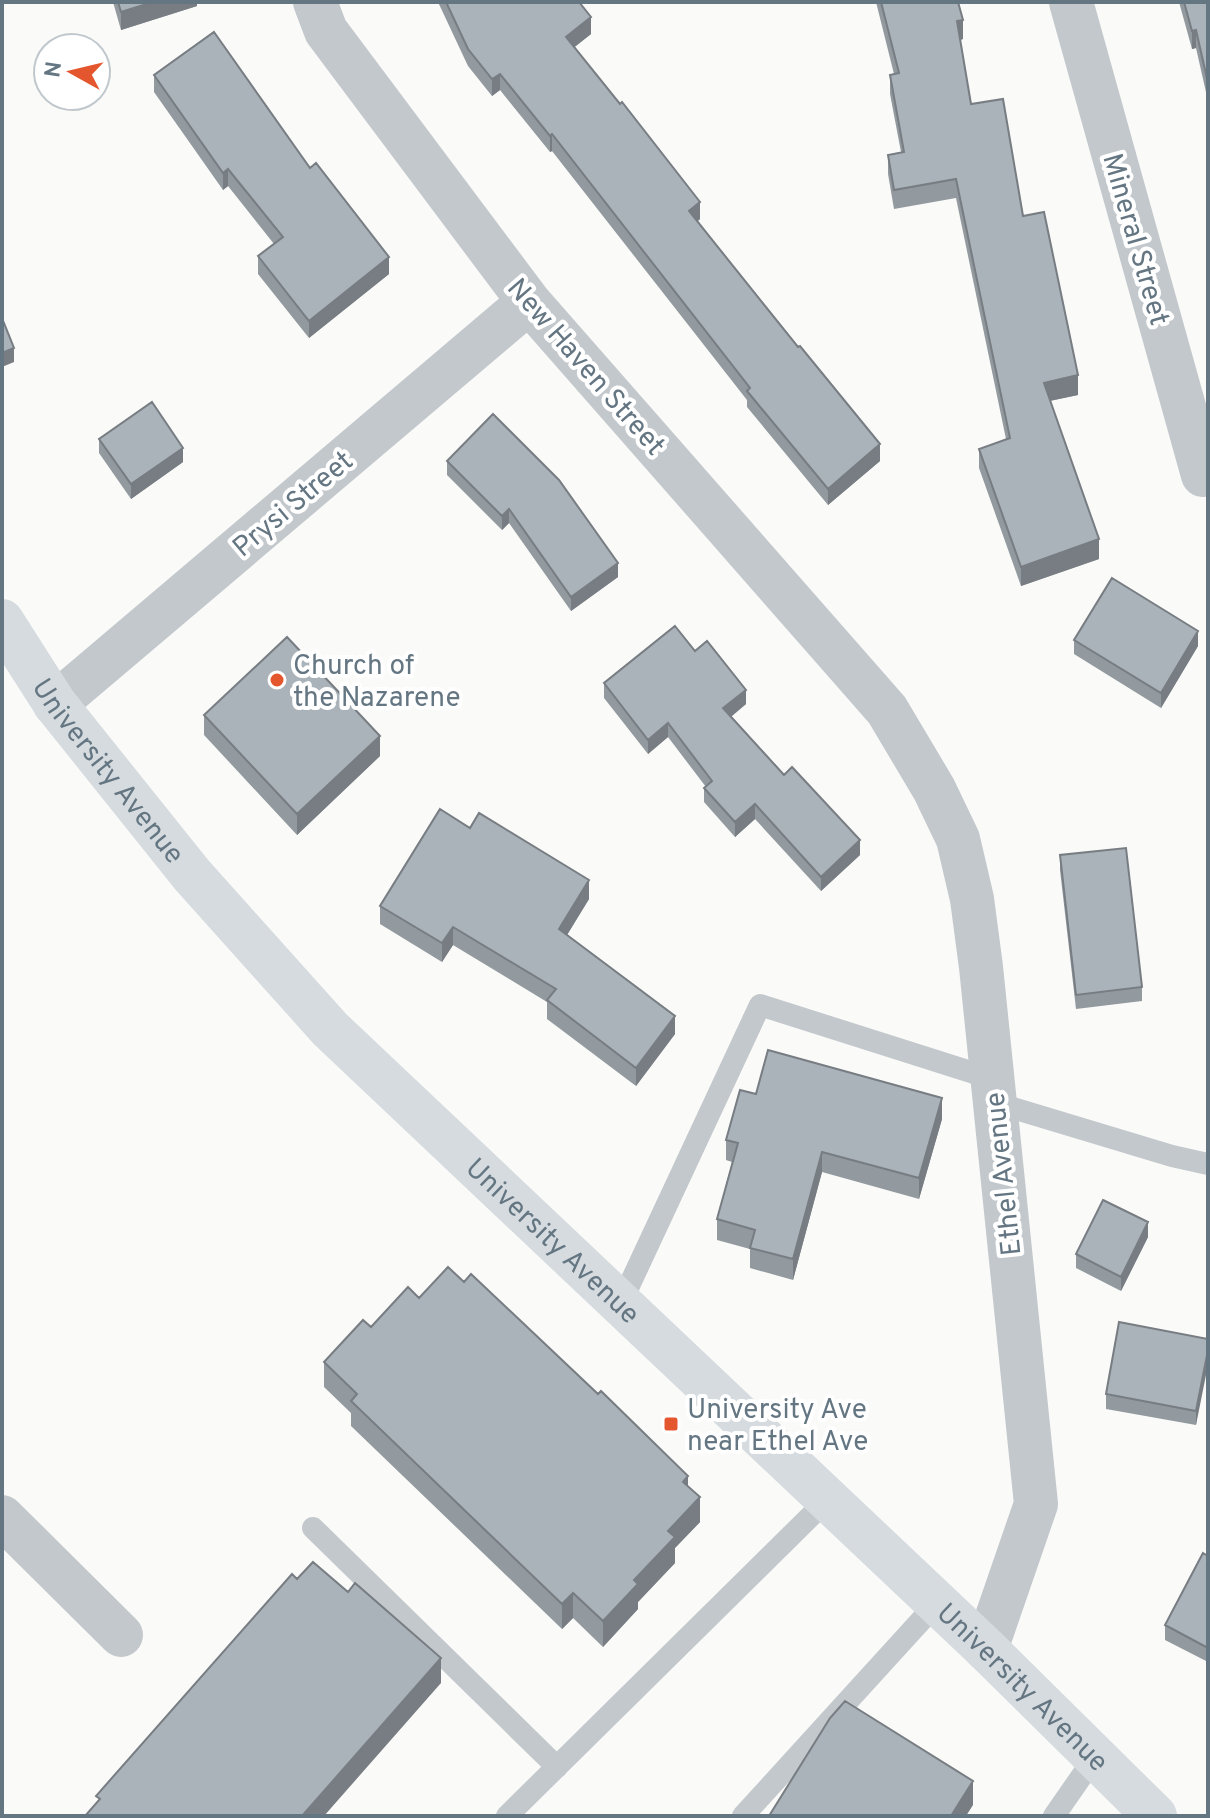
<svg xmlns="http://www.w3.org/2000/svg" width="1210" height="1818" viewBox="0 0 1210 1818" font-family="Overpass,sans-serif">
<rect width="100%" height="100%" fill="#fafaf8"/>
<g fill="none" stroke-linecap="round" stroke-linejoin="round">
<path stroke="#c3c8cc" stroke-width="22" d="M 996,1103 L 1172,1156 L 1208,1164
M 621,1303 L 760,1005 L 993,1079
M 313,1528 L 557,1767
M 507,1816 L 828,1499
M 743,1816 L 937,1603
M 1054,1816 L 1095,1757"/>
<path stroke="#c3c8cc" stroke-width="44" d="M 315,2 L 326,31 L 529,302 L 887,710 L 934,789 L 958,839 L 972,899 L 981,967 L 1036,1504 L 986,1649
M 1071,2 L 1203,475
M 55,704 L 529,302
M 2,1517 L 121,1635"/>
<path stroke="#d6dbdf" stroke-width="44" id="s1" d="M 2,621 L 55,704 L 192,875 L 330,1029 L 986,1649 L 1155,1816"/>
</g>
<path fill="#929a9f" d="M 113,2 L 197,2 L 197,6 L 121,30 Z
M 438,2 L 579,2 L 591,34 L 574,47 L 700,219 L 698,221 L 880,461 L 828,505 L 747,407 L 747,400 L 552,151 L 550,152 L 500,90 L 492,96 L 468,66 Z
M 876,2 L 958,2 L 963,39 L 960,40 L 971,104 L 1023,216 L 1078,395 L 1050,401 L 1099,559 L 1021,586 L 979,468 L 979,449 L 1006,439 L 956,198 L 894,209 L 888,174 L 888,155 L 901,152 L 890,94 L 890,75 L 894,74 Z
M 1179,2 L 1208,2 L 1208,101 L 1196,48 L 1192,49 Z
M 154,75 L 310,168 L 389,274 L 309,338 L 258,274 L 258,256 L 274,244 L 228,186 L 223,190 L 154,92 Z
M 99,439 L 183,462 L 131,499 L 99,453 Z
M 447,461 L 618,577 L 571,611 L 509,523 L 502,530 L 447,475 Z
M 1074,640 L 1198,646 L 1161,708 L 1074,654 Z
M 695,651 L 746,704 L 731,717 L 860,855 L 821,891 L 755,819 L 735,837 L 704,802 L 704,788 L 706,787 L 668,737 L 648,754 L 604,698 L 604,683 Z
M 204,715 L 380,756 L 297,835 L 204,735 Z
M 470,828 L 589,899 L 567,935 L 675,1034 L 636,1086 L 547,1019 L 547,1002 L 453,945 L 442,962 L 380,924 L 380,906 Z
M 1060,855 L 1142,987 L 1142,1001 L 1076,1009 L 1060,870 Z
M 756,1094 L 942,1119 L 919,1199 L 822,1172 L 793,1280 L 750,1268 L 750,1249 L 717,1240 L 717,1219 L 732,1162 L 726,1160 L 726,1140 Z
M 1148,1237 L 1121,1291 L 1076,1268 L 1076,1254 Z
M 464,1282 L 688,1487 L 700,1522 L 675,1548 L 675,1563 L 638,1602 L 638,1609 L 603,1647 L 573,1618 L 562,1629 L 351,1426 L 351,1413 L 324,1387 L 324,1362 L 371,1327 L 419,1298 Z
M 1208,1339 L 1196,1425 L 1106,1409 L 1106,1394 Z
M 1208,1556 L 1208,1662 L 1165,1640 L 1165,1625 Z"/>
<path fill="#777d82" d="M 153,2 L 197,2 L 197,6 L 121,30 L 121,12 Z
M 591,17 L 591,34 L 566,54 L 566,37 Z
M 963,20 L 963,39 L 957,41 L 957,21 Z
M 1196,30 L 1196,48 L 1192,49 L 1192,31 Z
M 500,74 L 500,90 L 492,96 L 492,79 Z
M 552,134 L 552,151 L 550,152 L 550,136 Z
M 228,169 L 228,186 L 223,190 L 223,173 Z
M 700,202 L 700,219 L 689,228 L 689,211 Z
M 389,257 L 389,274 L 309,338 L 309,321 Z
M 14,348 L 14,362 L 2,367 L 2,353 Z
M 1078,375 L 1078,395 L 1044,402 L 1044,383 Z
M 880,444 L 880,461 L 828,505 L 828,489 Z
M 183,448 L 183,462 L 131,499 L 131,484 Z
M 509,509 L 509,523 L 502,530 L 502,516 Z
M 1099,539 L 1099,559 L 1021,586 L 1021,567 Z
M 618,563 L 618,577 L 571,611 L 571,597 Z
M 1198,631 L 1198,646 L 1161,708 L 1161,693 Z
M 746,690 L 746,704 L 723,723 L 723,708 Z
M 668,723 L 668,737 L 648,754 L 648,740 Z
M 380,736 L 380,756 L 297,835 L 297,814 Z
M 755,804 L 755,819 L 735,837 L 735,822 Z
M 860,840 L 860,855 L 821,891 L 821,877 Z
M 589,880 L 589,899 L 559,948 L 559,929 Z
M 453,927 L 453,945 L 442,962 L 442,943 Z
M 675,1016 L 675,1034 L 636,1086 L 636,1068 Z
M 942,1098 L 942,1119 L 919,1199 L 919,1178 Z
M 822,1152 L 822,1172 L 793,1280 L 793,1259 Z
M 1148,1222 L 1148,1237 L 1121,1291 L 1121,1277 Z
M 1208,1350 L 1208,1365 L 1196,1425 L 1196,1411 Z
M 688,1476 L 688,1501 L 683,1482 Z
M 700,1497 L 700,1522 L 675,1548 L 675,1563 L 638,1602 L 638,1609 L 603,1647 L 603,1621 L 634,1580 L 668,1531 Z
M 573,1593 L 573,1618 L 562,1629 L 562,1604 Z
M 441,1658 L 441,1683 L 324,1816 L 302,1816 Z
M 973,1781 L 973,1805 L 966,1816 L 951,1816 Z"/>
<path fill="#aab3b9" stroke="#777d82" stroke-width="2" d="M 118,2 L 153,2 L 121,12 Z
M 446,2 L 579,2 L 591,17 L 566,37 L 620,104 L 622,102 L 700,202 L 689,211 L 798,347 L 800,346 L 880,444 L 828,489 L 747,391 L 750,388 L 552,134 L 550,136 L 500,74 L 492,79 L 468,49 Z
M 881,2 L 958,2 L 963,20 L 957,21 L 971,104 L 1003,99 L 1023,216 L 1044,212 L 1078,375 L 1044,383 L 1099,539 L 1021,567 L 979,449 L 1010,438 L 956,179 L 894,190 L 888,155 L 904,152 L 890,75 L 899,73 Z
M 1184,2 L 1208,2 L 1208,83 L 1196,30 L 1192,31 Z
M 214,32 L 310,168 L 316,163 L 389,257 L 309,321 L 258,256 L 283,237 L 228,169 L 223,173 L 154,75 Z
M 2,318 L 14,348 L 2,353 Z
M 152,402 L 183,448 L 131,484 L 99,439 Z
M 493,414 L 559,480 L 618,563 L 571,597 L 509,509 L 502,516 L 447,461 Z
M 1112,578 L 1198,631 L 1161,693 L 1074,640 Z
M 675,626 L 695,651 L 707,641 L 746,690 L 723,708 L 784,775 L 792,767 L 860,840 L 821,877 L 755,804 L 735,822 L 704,788 L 712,781 L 668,723 L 648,740 L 604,683 Z
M 287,637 L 380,736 L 297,814 L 204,715 Z
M 440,809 L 470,828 L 479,813 L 589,880 L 559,929 L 675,1016 L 636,1068 L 547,1000 L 556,989 L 453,927 L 442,943 L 380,906 Z
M 1126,848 L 1142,987 L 1076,995 L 1060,855 Z
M 768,1050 L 942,1098 L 919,1178 L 822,1152 L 793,1259 L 750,1248 L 755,1230 L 717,1219 L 738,1143 L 726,1140 L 740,1090 L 756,1094 Z
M 1103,1200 L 1148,1222 L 1121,1277 L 1076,1254 Z
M 448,1267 L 464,1282 L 471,1274 L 598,1394 L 601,1391 L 688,1476 L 683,1482 L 700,1497 L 668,1531 L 675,1537 L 634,1580 L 638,1584 L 603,1621 L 573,1593 L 562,1604 L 351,1401 L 357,1394 L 324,1362 L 363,1320 L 371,1327 L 408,1287 L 419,1298 Z
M 1119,1322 L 1208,1339 L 1208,1350 L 1196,1411 L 1106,1394 Z
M 1203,1553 L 1208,1556 L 1208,1648 L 1165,1625 Z
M 313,1562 L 348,1592 L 355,1583 L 441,1658 L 302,1816 L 85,1816 L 100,1799 L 96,1796 L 292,1574 L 297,1579 Z
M 845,1701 L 973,1781 L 951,1816 L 769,1816 L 830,1718 Z"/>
<g fill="#e4572e" stroke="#fff" stroke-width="3">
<circle cx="277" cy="680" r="8"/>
<rect x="663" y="1416" width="16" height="16" rx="4"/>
</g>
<g text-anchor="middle" stroke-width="8" stroke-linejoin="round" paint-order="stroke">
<g font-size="28" fill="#657683" stroke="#fff">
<text transform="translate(1137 239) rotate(74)" y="10">Mineral Street</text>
<text transform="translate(587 366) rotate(49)" y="10">New Haven Street</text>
<text transform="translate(292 503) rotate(-40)" y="10">Prysi Street</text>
<text dy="10" stroke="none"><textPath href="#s1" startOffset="184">University Avenue</textPath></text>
<text transform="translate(1002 1174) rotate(-96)" y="10">Ethel Avenue</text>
<text dy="10" stroke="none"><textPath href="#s1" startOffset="832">University Avenue</textPath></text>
<text dy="10" stroke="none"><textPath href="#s1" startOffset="1480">University Avenue</textPath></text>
</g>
<g font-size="28" fill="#657683" stroke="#fff" text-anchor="start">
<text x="293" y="674">Church of<tspan x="293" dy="32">the Nazarene</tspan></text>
<text x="687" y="1418">University Ave<tspan x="687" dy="32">near Ethel Ave</tspan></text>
</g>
</g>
<rect width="1210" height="1818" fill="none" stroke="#657683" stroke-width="8"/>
<g transform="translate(72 72) rotate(278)"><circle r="38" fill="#ffffff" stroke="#c1c8cd" stroke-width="2"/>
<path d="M0-6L14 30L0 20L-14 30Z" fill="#e4572e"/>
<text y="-12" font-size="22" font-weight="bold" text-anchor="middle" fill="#657683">N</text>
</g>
</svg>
